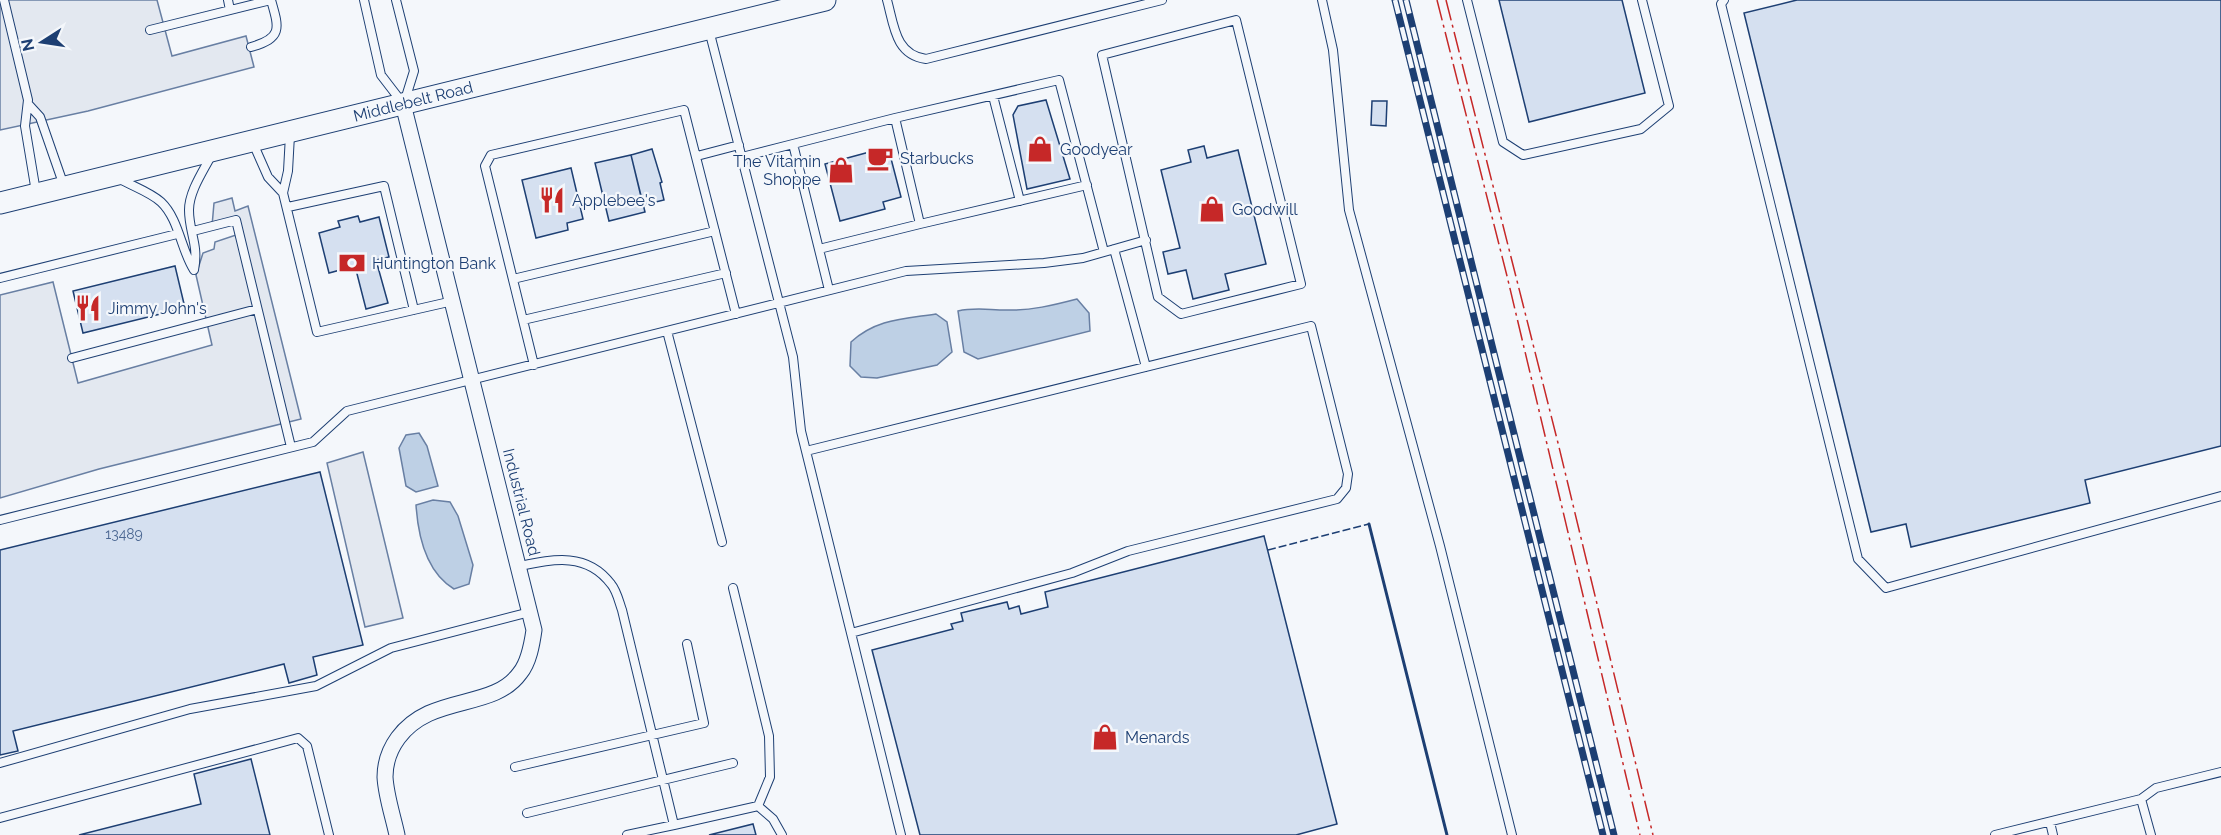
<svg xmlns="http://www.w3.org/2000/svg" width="2221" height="835" viewBox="0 0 2221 835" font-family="Raleway,sans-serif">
<rect width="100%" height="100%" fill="#f4f7fb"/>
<path fill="#e3e8f0" stroke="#687fa3" stroke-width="1.5" d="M 0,0 L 157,0 L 172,56 L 246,36 L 254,67 L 88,111 L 0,130 Z
M 232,198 L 235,211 L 248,206 L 301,419 L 99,469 L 0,498 L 0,295 L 53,282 L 78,383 L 212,345 L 196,275 L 203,253 L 214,249 L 215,242 L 239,234 L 236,220 L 212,226 L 214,203 Z
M 363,452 L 403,618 L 365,627 L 327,463 Z"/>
<path fill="#bed0e5" stroke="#687fa3" stroke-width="1.5" d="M 1077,299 L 1089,313 L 1090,331 L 978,359 L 964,352 L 958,311 C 975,307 989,310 1006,310 C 1030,311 1054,305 1077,299 Z
M 936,314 L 947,322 L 952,352 L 937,365 L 877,378 L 861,377 L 850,366 L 851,342 C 876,319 903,319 936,314 Z
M 419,433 L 427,446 L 438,486 L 416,492 L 406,486 L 399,448 L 406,435 Z
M 433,500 L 450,502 L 458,516 L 473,565 L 469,584 L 454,589 C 426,572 418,536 416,505 Z"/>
<path fill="#d5e0f0" stroke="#1d3f73" stroke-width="1.5" d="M 1499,0 L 1622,0 L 1645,93 L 1529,122 Z
M 1797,0 L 2221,0 L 2221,446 L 2085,480 L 2090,503 L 1911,547 L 1906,524 L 1871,532 L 1744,13 Z
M 1046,100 L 1070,179 L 1027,189 L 1013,115 L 1018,106 Z
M 1372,101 L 1387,101 L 1386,126 L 1371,125 Z
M 1204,146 L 1207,158 L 1238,150 L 1266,264 L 1225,274 L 1229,290 L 1193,299 L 1186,270 L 1168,274 L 1163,252 L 1180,248 L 1161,170 L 1191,162 L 1188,150 Z
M 888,147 L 901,197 L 883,202 L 885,209 L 840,221 L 825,164 Z
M 652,149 L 662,182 L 660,183 L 664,200 L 643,205 L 631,155 Z
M 631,155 L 645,212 L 609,221 L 595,163 Z
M 571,168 L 583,219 L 567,223 L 568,230 L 536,238 L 522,180 Z
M 358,216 L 360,222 L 379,217 L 389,257 L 376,260 L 388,303 L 366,309 L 355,266 L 329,273 L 319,233 L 340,227 L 338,221 Z
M 175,266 L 185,308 L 83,333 L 73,291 Z
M 320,472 L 363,645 L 313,657 L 317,675 L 289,683 L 284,664 L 13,731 L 18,751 L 0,755 L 0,550 Z
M 1264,536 L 1337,824 L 1296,835 L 920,835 L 872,650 L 953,629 L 951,624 L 963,621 L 961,613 L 1007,602 L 1009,609 L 1019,606 L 1021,614 L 1048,607 L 1045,592 Z
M 251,759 L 270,835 L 79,835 L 201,804 L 194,774 Z
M 753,824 L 756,835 L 709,835 Z"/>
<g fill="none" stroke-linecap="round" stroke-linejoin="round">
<g stroke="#1d3f73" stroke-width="10">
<path id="lane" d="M 4,0 L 28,100 L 25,126 L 36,192
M 228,0 L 230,10
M 364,0 L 381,75 L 401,101
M 396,0 L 414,71 L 405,100
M 887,0 C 894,25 895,55 926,59 L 1162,0
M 1322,0 L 1333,50 L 1349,210 L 1440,546 L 1512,835
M 1467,0 L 1503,142 L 1523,155 L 1641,129 L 1669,106 L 1642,0
M 1724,0 L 1721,4 L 1858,559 L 1886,588 L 2221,496
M 1236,20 L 1301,284 L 1181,314 L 1158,297 L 1102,55 Z
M 150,30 L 271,0 C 279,28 283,38 251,47
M 709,30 L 793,357 L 801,431 L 901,835
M 993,96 L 1020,201
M 29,105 L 40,117 L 64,186
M 895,118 L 1059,80 L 1104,252
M 253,143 L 268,177 L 283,193 L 288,171 L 290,135
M 793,144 L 895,118 L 920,224 L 819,249
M 697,156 L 739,145
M 742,157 L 793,144 L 829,290
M 120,179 C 132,186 150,192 161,202 C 179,219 181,250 194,270 C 199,244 189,233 189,210 C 189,191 204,170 212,154
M 283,193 L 317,332 L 453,301
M 288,207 L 384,186 L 414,310
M 920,224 L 1087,185
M 193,231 L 236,220 L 291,447
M 1114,249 L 1146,367
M 0,278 L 177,234
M 513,279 L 715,231
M 523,320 L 726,273
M 667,331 L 722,542
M 72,358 L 257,309
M 534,365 L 485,166 L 491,155 L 684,110 L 736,314
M 806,451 L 1311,326 L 1348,474 L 1346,488 L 1337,499 L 1128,551 L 1072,573 L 851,633
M 0,520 L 313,442 L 347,411 L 906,271 L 1044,263 L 1083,258 L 1146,240
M 520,566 C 554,559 587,552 611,584 C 617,591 619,602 622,610 L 674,825 L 758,806 L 773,819 L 782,835
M 733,588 L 769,736 L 770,777 L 758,806
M 0,763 L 190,709 L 316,686 L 391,648 L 530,612
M 515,767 L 704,723 L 687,644
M 2141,799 L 2151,835
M 527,813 L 733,763
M 0,818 L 298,738 L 307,746 L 329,835
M 2050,822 L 2053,835
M 627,835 L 674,825
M 1995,835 L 2141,799 L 2156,788 L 2221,772"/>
</g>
<g stroke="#1d3f73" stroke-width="17">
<path id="street" d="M 397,835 C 393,816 386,796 385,777 C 385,763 390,749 398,738 C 431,693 493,711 520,673 C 529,662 532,644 534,630 L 403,104"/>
</g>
<g stroke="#1d3f73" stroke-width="23">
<path id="secondary" d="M 0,203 L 825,0"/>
</g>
<use href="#lane" stroke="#f4f7fb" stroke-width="8"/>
<use href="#street" stroke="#f4f7fb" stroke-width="15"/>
<use href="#secondary" stroke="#f4f7fb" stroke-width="21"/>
<g stroke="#1d3f73" stroke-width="7">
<path id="rail" d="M 1395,0 L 1603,835
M 1406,0 L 1614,835"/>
</g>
<use href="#rail" stroke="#f4f7fb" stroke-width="4.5" stroke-dasharray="14" stroke-linecap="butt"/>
<path stroke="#1d3f73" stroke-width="1.5" stroke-dasharray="8 3" stroke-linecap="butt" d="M 1268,550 L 1369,524"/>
<path stroke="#1d3f73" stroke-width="3" d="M 1369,524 L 1447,835"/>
<path stroke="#c62828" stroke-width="1.5" stroke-dasharray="21 4.5 3 4.5" stroke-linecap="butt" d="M 1437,0 L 1507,276 L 1640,835
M 1446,0 L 1558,443 L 1653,835"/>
</g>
<defs>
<g id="shop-bare" transform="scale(2.07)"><path d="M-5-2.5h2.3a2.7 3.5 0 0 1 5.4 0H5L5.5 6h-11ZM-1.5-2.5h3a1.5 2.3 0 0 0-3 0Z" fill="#c62828" stroke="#f4f7fb" stroke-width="2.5" paint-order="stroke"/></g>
<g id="cafe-bare" transform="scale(2.07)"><path d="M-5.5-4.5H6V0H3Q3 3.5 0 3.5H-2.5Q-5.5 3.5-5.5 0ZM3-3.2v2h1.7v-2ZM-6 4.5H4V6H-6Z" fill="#c62828" stroke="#f4f7fb" stroke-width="2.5" paint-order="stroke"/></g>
<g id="restaurant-bare" transform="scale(2.07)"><path d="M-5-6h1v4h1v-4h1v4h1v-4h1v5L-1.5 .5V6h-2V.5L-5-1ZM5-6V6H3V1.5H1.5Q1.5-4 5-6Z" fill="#c62828" stroke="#f4f7fb" stroke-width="2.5" paint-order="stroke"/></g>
<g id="bank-bare" transform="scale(2.07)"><path d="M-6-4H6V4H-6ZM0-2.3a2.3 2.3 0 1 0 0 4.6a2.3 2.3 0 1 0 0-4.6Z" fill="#c62828" stroke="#f4f7fb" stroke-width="2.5" paint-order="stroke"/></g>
</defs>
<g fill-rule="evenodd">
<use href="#shop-bare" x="1040" y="149"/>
<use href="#cafe-bare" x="880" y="158"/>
<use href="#shop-bare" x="841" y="170"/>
<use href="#restaurant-bare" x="552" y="200"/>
<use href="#shop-bare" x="1212" y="209"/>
<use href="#bank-bare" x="352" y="263"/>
<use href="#restaurant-bare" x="88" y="308"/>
<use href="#shop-bare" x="1105" y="737"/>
</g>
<g text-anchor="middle" stroke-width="4.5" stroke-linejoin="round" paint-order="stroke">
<g font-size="14" fill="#4b6792">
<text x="124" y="539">13489</text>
</g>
<g font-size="16" fill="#1d3f73" stroke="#f4f7fb">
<text transform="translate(413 101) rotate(-14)" y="6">Middlebelt Road</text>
<text transform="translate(522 502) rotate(76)" y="6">Industrial Road</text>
</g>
<g font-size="16" fill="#1d3f73" stroke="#f4f7fb" text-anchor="start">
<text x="1060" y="155">Goodyear</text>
<text x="900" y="164">Starbucks</text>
<text x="821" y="167" text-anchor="end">The Vitamin<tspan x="821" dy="18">Shoppe</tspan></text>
<text x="572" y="206">Applebee's</text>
<text x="1232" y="215">Goodwill</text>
<text x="372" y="269">Huntington Bank</text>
<text x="108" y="314">Jimmy John's</text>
<text x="1125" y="743">Menards</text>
</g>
</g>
<g transform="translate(42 42) rotate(258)" stroke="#f4f7fb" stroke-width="4.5" paint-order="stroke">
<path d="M0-4.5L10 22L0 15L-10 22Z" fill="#1d3f73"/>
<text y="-9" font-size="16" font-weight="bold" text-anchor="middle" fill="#1d3f73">N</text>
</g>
</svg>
